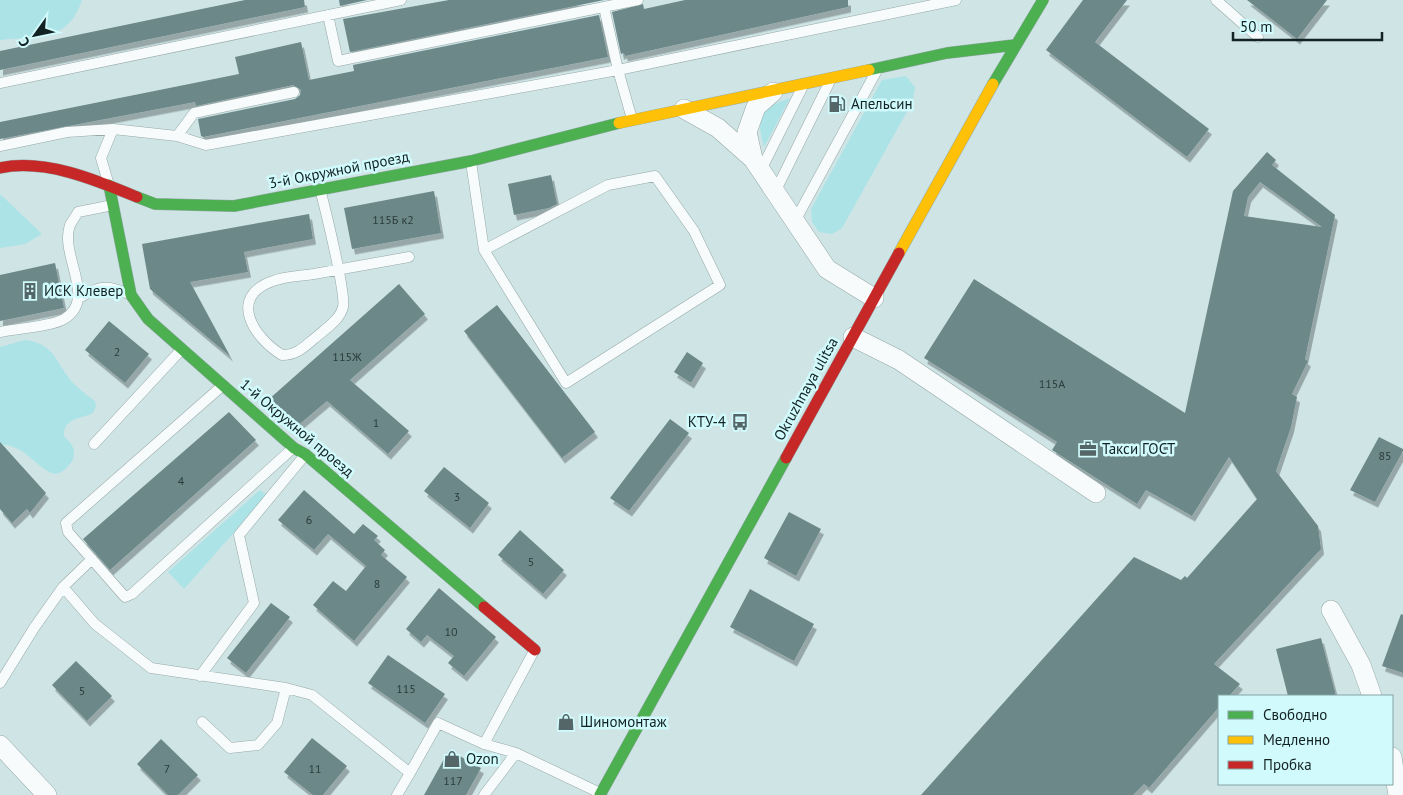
<svg xmlns="http://www.w3.org/2000/svg" width="1403" height="795" viewBox="0 0 1403 795" font-family="'PT Sans',sans-serif">
<defs>
<filter id="shadow"><feDropShadow dx="3" dy="5.5" stdDeviation="0" flood-color="#0004"/></filter>
</defs>
<rect width="100%" height="100%" fill="#cee4e5"/>
<path fill="#ace3e7" d="M 0,0 L 82,0 C 68,42 38,36 0,40 Z
M 906,76 L 915,87 L 913,101 L 842,228 L 832,234 L 819,232 L 812,222 L 811,209 L 882,80 Z
M 790,98 L 764,147 C 755,117 761,108 790,98 Z
M 0,194 L 42,234 L 25,244 L 0,248 Z
M 25,340 C 55,343 56,364 73,383 C 80,390 88,396 95,401 L 96,406 L 93,413 C 81,419 63,418 64,436 C 69,441 74,446 74,453 C 74,459 71,463 67,467 C 47,491 31,442 0,445 L 0,347 Z
M 260,490 L 267,495 L 184,589 L 168,572 Z"/>
<path fill="#6d8889" fill-rule="evenodd" filter="url(#shadow)" d="M 245,0 L 304,0 L 305,7 L 0,70 L 0,51 Z
M 339,0 L 367,0 L 340,6 Z
M 449,0 L 604,0 L 350,52 L 343,19 Z
M 685,0 L 848,0 L 848,7 L 625,56 L 624,53 L 621,54 L 612,12 L 643,4 L 644,9 Z
M 1083,0 L 1127,0 L 1095,42 L 1209,129 L 1187,157 L 1046,50 Z
M 1247,0 L 1327,0 L 1297,39 Z
M 599,15 L 608,57 L 203,137 L 201,136 L 198,119 L 295,99 L 300,95 L 301,90 L 293,85 L 196,106 L 195,102 L 0,139 L 0,122 L 239,74 L 235,57 L 301,42 L 309,80 L 354,71 L 353,65 Z
M 1267,152 L 1276,160 L 1272,165 L 1335,215 L 1305,359 L 1308,361 L 1292,394 L 1297,397 L 1291,427 L 1276,471 L 1318,526 L 1321,549 L 1214,664 L 1240,684 L 1229,696 L 1219,696 L 1219,707 L 1149,788 L 1144,784 L 1133,795 L 921,795 L 1134,557 L 1181,580 L 1185,576 L 1187,578 L 1257,499 L 1229,457 L 1192,516 L 1146,490 L 1137,504 L 1052,450 L 1057,442 L 924,358 L 974,279 L 1185,413 L 1233,191 ZM 1260,182 L 1322,227 L 1244,216 L 1248,197 Z
M 551,175 L 557,204 L 549,208 L 514,215 L 508,184 Z
M 434,191 L 441,233 L 352,249 L 344,208 Z
M 309,214 L 313,239 L 244,252 L 248,272 L 190,282 L 230,356 L 150,289 L 142,244 Z
M 55,263 L 64,308 L 0,321 L 0,275 Z
M 399,284 L 425,314 L 350,380 L 409,431 L 388,454 L 327,401 L 295,428 L 268,400 Z
M 497,305 L 595,432 L 562,458 L 464,331 Z
M 109,321 L 149,354 L 125,383 L 85,350 Z
M 687,352 L 703,363 L 691,383 L 674,372 Z
M 229,412 L 256,440 L 110,570 L 83,539 Z
M 670,419 L 689,433 L 629,511 L 610,498 Z
M 1379,437 L 1403,449 L 1403,451 L 1375,502 L 1350,490 Z
M 0,442 L 46,493 L 30,513 L 27,509 L 12,523 L 0,509 Z
M 444,467 L 489,503 L 470,528 L 424,491 Z
M 304,490 L 354,534 L 363,524 L 378,536 L 374,540 L 385,550 L 381,555 L 407,577 L 354,641 L 313,605 L 333,581 L 346,591 L 366,566 L 328,534 L 314,550 L 278,520 Z
M 789,512 L 821,529 L 796,576 L 764,558 Z
M 520,530 L 564,570 L 543,594 L 498,555 Z
M 439,588 L 496,637 L 464,676 L 448,663 L 454,656 L 427,635 L 421,642 L 406,629 Z
M 750,589 L 814,624 L 794,661 L 730,627 Z
M 271,603 L 290,617 L 246,673 L 227,658 Z
M 1401,614 L 1403,615 L 1403,673 L 1382,666 Z
M 1321,638 L 1336,696 L 1288,696 L 1276,649 Z
M 388,655 L 445,694 L 425,723 L 368,683 Z
M 76,661 L 112,696 L 87,721 L 52,685 Z
M 312,738 L 347,766 L 323,795 L 313,795 L 284,772 Z
M 161,739 L 198,775 L 178,795 L 168,795 L 137,764 Z
M 449,750 L 481,768 L 466,795 L 424,795 Z"/>
<g fill="none" stroke-linecap="round" stroke-linejoin="round">
<g stroke="#96a8a8" stroke-width="11">
<path id="lane" d="M 1216,0 L 1258,37
M 604,7 L 618,70 L 632,119
M 328,15 L 338,61 L 638,0
M 0,83 L 401,0
M 177,136 L 206,145 L 618,70 L 956,0
M 0,146 L 67,132 L 113,129 L 177,136 L 194,113 L 294,92
M 471,162 L 484,250 L 566,383 L 720,285 L 694,231 L 655,176 L 608,185 L 484,250
M 761,170 L 802,88
M 108,182 L 101,158 L 113,129
M 320,189 C 325,208 346,293 343,307 C 340,320 325,329 315,338 C 304,347 297,355 282,355 C 254,338 227,297 273,281 C 285,276 301,276 314,274 C 346,268 377,263 409,257
M 775,192 L 829,83
M 795,221 L 876,72
M 79,298 C 97,287 106,284 126,293
M 0,332 C 15,329 53,326 64,319 C 98,299 59,255 70,225 C 72,221 76,216 78,212 L 113,205
M 222,386 L 66,523 L 68,532 L 125,597 L 132,594 L 293,448
M 94,444 L 181,350
M 63,587 L 95,624 L 151,668 L 286,688 L 312,695 L 410,773 L 438,723 L 484,744 L 516,753 L 600,793
M 200,676 L 254,603 L 239,535 L 305,455
M 0,683 L 34,628 L 63,587 L 92,559
M 202,722 L 230,748 L 258,745 L 277,723 L 286,688
M 484,744 L 534,651
M 397,795 L 410,773
M 484,795 L 516,753"/>
</g>
<g stroke="#96a8a8" stroke-width="20">
<path id="street" d="M 684,109 L 718,128 L 753,159 L 827,269 L 874,298
M 753,159 L 747,132 L 756,107 L 773,92
M 853,337 L 899,360 L 1096,493
M 1331,610 L 1361,665 L 1372,696
M 0,745 L 47,795
M 1392,757 L 1398,795"/>
</g>
<g stroke="#96a8a8" stroke-width="12">
<path id="fast" d="M 869,70 L 947,53 L 1015,45
M 993,84 L 1043,0
M 109,185 L 131,295 L 148,319 L 294,448 L 305,454 L 484,607
M 137,197 L 155,204 L 234,206 L 471,161 L 619,123
M 600,795 L 786,458"/>
</g>
<g stroke="#96a8a8" stroke-width="12">
<path id="slow" d="M 619,123 L 869,70
M 899,253 L 993,84"/>
</g>
<g stroke="#96a8a8" stroke-width="12">
<path id="jam" d="M 0,168 C 44,158 96,180 137,197
M 786,458 L 899,253
M 484,607 L 535,650"/>
</g>
<use href="#lane" stroke="#f8fbfb" stroke-width="10"/>
<use href="#street" stroke="#f8fbfb" stroke-width="19"/>
<use href="#fast" stroke="#4caf50" stroke-width="11"/>
<use href="#slow" stroke="#ffc107" stroke-width="11"/>
<use href="#jam" stroke="#c62828" stroke-width="11"/>
</g>
<defs>
<g id="fuel-bare" transform="scale(1.35)"><path d="M-5.5-6h7V0h2V4h1.3V-2.5L3-4.5l.8-.8L6-3V5H2.5V1h-1V6h-7ZM-4.2-4.7v3.2H.2V-4.7Z" fill="#546667" stroke="#d1fafc" stroke-width="2.5" paint-order="stroke"/></g>
<g id="building-bare" transform="scale(1.35)"><path d="M-4-6H4V6H1V3H-1V6H-4ZM-2.5-4.3h1.7v1.8h-1.7ZM.8-4.3h1.7v1.8H.8ZM-2.5-1h1.7V.8h-1.7ZM.8-1h1.7V.8H.8Z" fill="#546667" stroke="#d1fafc" stroke-width="2.5" paint-order="stroke"/></g>
<g id="bus-bare" transform="scale(1.35)"><path d="M-5-6H5V4H4V6H2V4H-2V6H-4V4H-5ZM-3.5-4V0h7V-4ZM-3.5 1.2v1.5H-2V1.2ZM2 1.2v1.5H3.5V1.2Z" fill="#546667" stroke="#d1fafc" stroke-width="2.5" paint-order="stroke"/></g>
<g id="office-bare" transform="scale(1.35)"><path d="M-6-3h4V-5.5h4V-3h4V5H-6ZM-1-4.5V-3h2v-1.5ZM-6 0V1H6V0Z" fill="#546667" stroke="#d1fafc" stroke-width="2.5" paint-order="stroke"/></g>
<g id="shop-bare" transform="scale(1.35)"><path d="M-5-2.5h2.3a2.7 3.5 0 0 1 5.4 0H5L5.5 6h-11ZM-1.5-2.5h3a1.5 2.3 0 0 0-3 0Z" fill="#546667" stroke="#d1fafc" stroke-width="2.5" paint-order="stroke"/></g>
</defs>
<g fill-rule="evenodd">
<use href="#fuel-bare" x="837" y="104"/>
<use href="#building-bare" x="30" y="291"/>
<use href="#bus-bare" x="740" y="422"/>
<use href="#office-bare" x="1088" y="449"/>
<use href="#shop-bare" x="566" y="722"/>
<use href="#shop-bare" x="452" y="759"/>
</g>
<g text-anchor="middle" stroke-width="5" stroke-linejoin="round" paint-order="stroke">
<g font-size="12" fill="#2a3c3c">
<text x="393" y="224">115Б к2</text>
<text x="117" y="356">2</text>
<text x="347" y="361">115Ж</text>
<text x="1052" y="388">115А</text>
<text x="376" y="427">1</text>
<text x="1385" y="460">85</text>
<text x="181" y="485">4</text>
<text x="457" y="501">3</text>
<text x="309" y="524">6</text>
<text x="531" y="566">5</text>
<text x="377" y="588">8</text>
<text x="451" y="636">10</text>
<text x="406" y="693">115</text>
<text x="82" y="695">5</text>
<text x="167" y="773">7</text>
<text x="315" y="773">11</text>
<text x="453" y="785">117</text>
</g>
<g font-size="15" fill="#132223" stroke="#d1fafc" text-anchor="start">
<text x="851" y="109">Апельсин</text>
<text x="44" y="296">ИСК Клевер</text>
<text x="726" y="427" text-anchor="end">КТУ-4</text>
<text x="1102" y="454">Такси ГОСТ</text>
<text x="580" y="727">Шиномонтаж</text>
<text x="466" y="764">Ozon</text>
</g>
<g font-size="15" fill="#132223" stroke="#d1fafc">
<text transform="translate(339 170) rotate(-11)" y="5">3-й Окружной проезд</text>
<text transform="translate(806 389) rotate(-61)" y="5">Okruzhnaya ulitsa</text>
<text transform="translate(297 428) rotate(40)" y="5">1-й Окружной проезд</text>
</g>
</g>
<rect x="1218" y="695" width="175" height="90" fill="#d1fafc" stroke="#85a4a5"/>
<rect x="1228" y="711" width="25" height="8" fill="#4caf50" stroke="#85a4a5"/>
<text x="1263" y="720" font-size="15" fill="#132223">Свободно</text>
<rect x="1228" y="736" width="25" height="8" fill="#ffc107" stroke="#85a4a5"/>
<text x="1263" y="745" font-size="15" fill="#132223">Медленно</text>
<rect x="1228" y="761" width="25" height="8" fill="#c62828" stroke="#85a4a5"/>
<text x="1263" y="770" font-size="15" fill="#132223">Пробка</text>
<g transform="translate(35 35) rotate(237)" stroke="#d1fafc" stroke-width="4" paint-order="stroke">
<path d="M0-4L9 19L0 12L-9 19Z" fill="#132223"/>
<text y="-8" font-size="14" font-weight="bold" text-anchor="middle" fill="#132223">С</text>
</g>
<path d="M1233 32v8h149v-8" fill="none" stroke="#132223" stroke-width="2.5"/>
<text x="1240" y="32" font-size="15" fill="#132223" stroke="#d1fafc" stroke-width="4" paint-order="stroke">50 m</text>
</svg>
